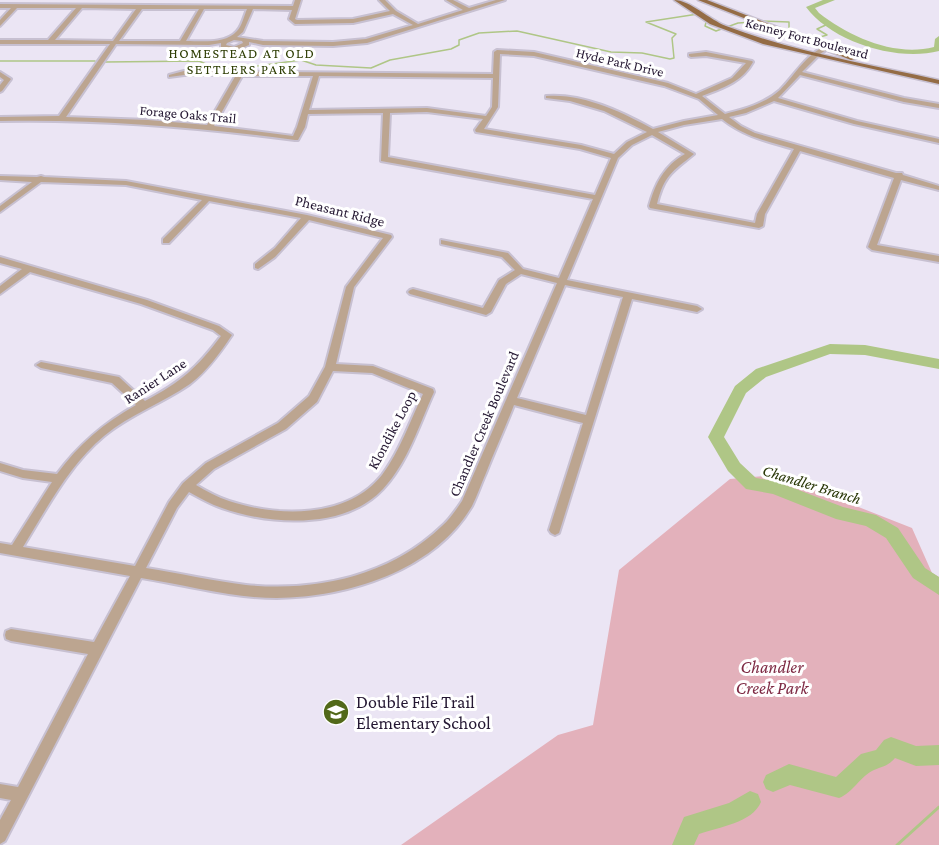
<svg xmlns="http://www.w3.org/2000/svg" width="939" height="845" font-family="'Crimson Pro',serif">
<rect width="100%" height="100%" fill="#ebe5f4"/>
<!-- green -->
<path fill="#e3b1bb" d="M777 475 912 528 932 573 939 577V845H401L558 735 593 725 619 570 730 479Z"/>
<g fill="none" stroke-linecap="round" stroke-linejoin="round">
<!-- stream-far1 -->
<g stroke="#afc686" stroke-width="1.5">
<path d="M707 19 705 26 716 31 738 23 754 22"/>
<path d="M760 21 789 22V32"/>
<path d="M810 40 827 35 817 29 828 24"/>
<path d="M0 61H95"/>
<path d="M105 62 199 61 215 68 251 67 301 60 316 65 371 68 390 60 451 49 459 45V40L479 33 517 31 611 52 642 53 670 59 674 58 672 38 676 34 646 22 698 14"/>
</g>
<!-- stream -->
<path stroke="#afc686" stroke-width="3" d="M897 845 939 807"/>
<!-- river -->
<g fill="#afc686" fill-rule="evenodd">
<path d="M823 0H835L815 8 819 13C850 37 894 57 934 47L935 39 939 36V51C897 62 832 42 806 7Z"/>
<path d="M830 344 865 345 939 359V369L865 355 830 354 766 377 746 393 724 437 740 463 756 478 775 481 843 507 876 515 898 528 925 568 939 577V595L913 578 886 538 866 526 836 519 773 494 746 489 728 471 708 437 735 386 756 369Z"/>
<path d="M891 737 916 746 939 745V765L916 766 895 758C887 767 883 766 874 770 860 776 853 793 839 798L790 785 773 792 766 789 763 782 766 775 789 764 836 777 861 754 876 750 884 740Z"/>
<path d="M750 791 758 794 761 802C752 823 719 827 699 834L694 845H672L684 817 729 803Z"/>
</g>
<!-- minor casing -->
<g stroke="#c7c0d1" stroke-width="4">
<g id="minor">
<path d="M295 0H301L295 19 297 20 353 19 390 11 379 0H385L396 11 418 24 463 10 446 0H453L469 8 496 0H505L367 43 333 46 263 45 249 42V45L235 51 221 47V43L209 45 116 44 66 117 148 120 207 125 236 75H184L169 77V75L184 71 493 74 494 52 497 50 534 52 668 83 696 94 732 78 746 63 706 56 691 57 689 56V54L706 52 752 61 753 62C742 82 723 88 702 96L725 114C745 109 764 104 780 90 795 75 806 54 827 45L830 47 829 48 820 54 802 72 904 98 939 104V108L904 102 800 75 778 98 857 121 939 139V143L854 124 774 101 746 113 729 117 741 126 755 133 896 173H902L903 175 939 186V190L901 180 877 245 939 256V262L872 250 868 247 894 178 800 151 765 214 763 226 759 228 650 208 649 206C655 184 664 166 685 154L652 135 632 145 618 158 567 280 697 306 702 309 697 312 632 299 559 533 555 535 551 533 549 530 583 423 514 405C505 428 495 450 486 473 481 484 477 496 472 506 434 571 348 597 277 598 232 598 186 585 141 578L5 841 0 844V820L11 800 0 798V784L18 787 88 654 11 641 6 639 5 635 6 631 11 629 94 642 130 576 0 553V543L12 545 52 482 23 478 0 471V463L23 470 57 474C79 444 104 423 136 405L112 383 41 368 36 365 41 362 119 377 145 401C181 382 197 368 221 336L213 330 141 304 30 272 0 294V286L22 269 0 263V257L147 300 219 326 232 335C220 353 207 371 190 384 163 403 130 414 104 436 69 465 47 508 23 547L135 566 169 502 183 483 206 463 278 423 309 396 325 367 346 287 383 238 309 220 275 257 258 269 255 268V264L275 248 301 218 209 201 169 243H163V239L202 200 126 185 41 182 0 212V206L32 182 0 180V176L37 177 41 176 44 177 126 181 307 215 391 235 392 237 354 287 336 364 373 366 433 389 434 392C419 425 408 462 383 489 345 530 270 525 222 508 210 504 200 498 189 492L177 508 146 568C179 573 213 581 246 585 316 592 390 576 442 526 450 519 456 510 462 501L557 283 521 274 506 284 491 312 486 315 410 294 408 292 410 290 413 289 483 308 499 280 515 270 502 257 441 244V240L508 253 523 269 559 278 593 199 381 161 383 113 308 114 305 127 298 140H295C197 127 99 119 0 121V117L59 116 110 44H0V40H48L76 8H17L0 26V20L11 8H0V4L293 6ZM82 8 136 9 113 41 55 40ZM142 9H199L180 41H119ZM204 9H247C244 16 242 26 237 31 226 44 202 41 186 41ZM253 9 292 10 289 19 295 24 353 23 393 14 413 25 366 39 333 42 263 41 237 37 243 32ZM234 40 242 41 243 43 234 47 226 45 227 43ZM500 54 534 56 664 86 699 99 718 115 684 121 653 129C622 112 583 93 546 96V98L570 101 604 111 647 132 627 142 614 154 581 145 484 129 498 107ZM242 76H313L297 127 293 136 214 126ZM319 76 493 78 492 107 486 116 427 108 309 110ZM427 112 483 119 475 130 476 132 580 149 611 158 595 195 388 157 390 113ZM722 119C745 137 766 141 794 149L757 214 755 223 657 204C664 175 672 172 694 154L658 132 684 125ZM565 285 623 297 586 415 517 398ZM333 371 372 373 423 394C410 421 400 451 382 475 347 519 278 517 229 501 217 497 206 491 196 485L214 469 286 429 317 402Z"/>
<path d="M0 72 11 79 2 91 0 92V85L4 80 0 77Z"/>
</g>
</g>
<!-- major casing -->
<g stroke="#c7c0d1" stroke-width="3">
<g id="major">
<path d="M674 0C690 0 710 20 726 26 795 52 868 64 939 80V84L763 44 710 24Z"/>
<path d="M698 0H707L858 58 851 60Z"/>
</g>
</g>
<!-- minor -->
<use href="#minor" fill="#bca590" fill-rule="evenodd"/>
<!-- major -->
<use href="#major" fill="#946c45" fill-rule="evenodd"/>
</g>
<!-- icons -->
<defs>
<g id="school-disc" transform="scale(1.35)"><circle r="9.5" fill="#526919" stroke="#fff"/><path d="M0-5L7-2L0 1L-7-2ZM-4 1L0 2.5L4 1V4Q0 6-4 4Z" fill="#fff"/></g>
</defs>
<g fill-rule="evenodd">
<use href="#school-disc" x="336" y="712"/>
</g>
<g text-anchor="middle" stroke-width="6" stroke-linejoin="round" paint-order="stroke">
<!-- far-street labels -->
<g font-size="14" fill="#241732" stroke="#fff">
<text transform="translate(807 38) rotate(15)" y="5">Kenney Fort Boulevard</text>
<text transform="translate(620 62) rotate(13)" y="5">Hyde Park Drive</text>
<text transform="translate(188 114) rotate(5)" y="5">Forage Oaks Trail</text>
</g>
<!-- far-neighbourhood labels -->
<g font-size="14" letter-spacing="1.5" fill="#2d3d03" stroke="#fff">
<text x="242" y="58">HOMESTEAD AT OLD<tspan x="242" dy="16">SETTLERS PARK</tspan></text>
</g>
<!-- street labels -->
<g font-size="15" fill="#241732" stroke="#fff">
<text transform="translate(340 211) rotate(14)" y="5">Pheasant Ridge</text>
<text transform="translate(155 381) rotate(-33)" y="5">Ranier Lane</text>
<text transform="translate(484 424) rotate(-67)" y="5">Chandler Creek Boulevard</text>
<text transform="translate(392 430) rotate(-62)" y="5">Klondike Loop</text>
</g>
<!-- water labels -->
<g font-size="16" font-style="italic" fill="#283606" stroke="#fff">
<text transform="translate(812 484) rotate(17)" y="6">Chandler Branch</text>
</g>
<!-- near-park labels -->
<g font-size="18" font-style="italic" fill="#7e2a44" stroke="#fff">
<text x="772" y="673">Chandler<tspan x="772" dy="21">Creek Park</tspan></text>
</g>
<!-- near-poi labels -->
<g font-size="18" fill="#241732" stroke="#fff" text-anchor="start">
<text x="356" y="708">Double File Trail<tspan x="356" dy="21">Elementary School</tspan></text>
</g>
</g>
</svg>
